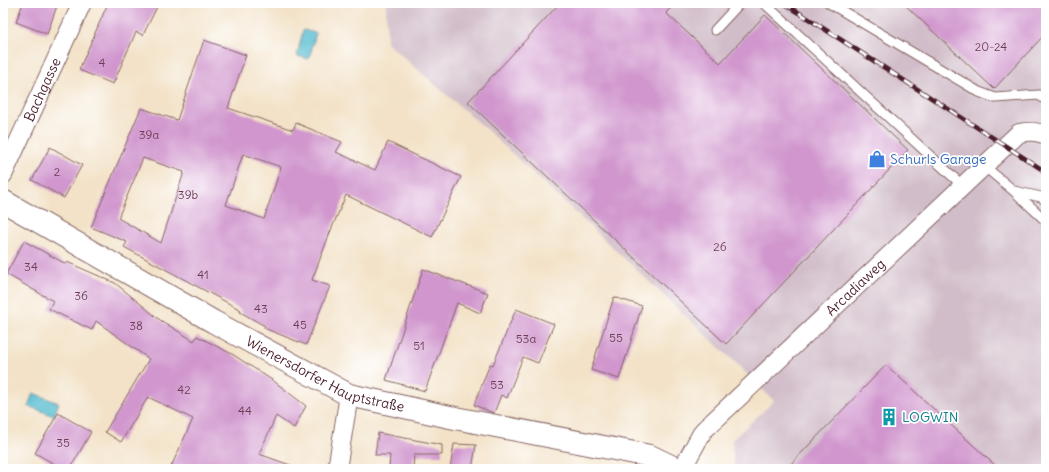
<svg xmlns="http://www.w3.org/2000/svg" width="1049" height="472" font-family="Delius,sans-serif">
<rect width="100%" height="100%" fill="#fff"/>
<filter id="ink" filterUnits="userSpaceOnUse"><feTurbulence type="fractalNoise" baseFrequency=".025" numOctaves="2"/><feDisplacementMap in="SourceGraphic" scale="8" xChannelSelector="R" yChannelSelector="G"/><feConvolveMatrix kernelMatrix="1 2 1 2 8 2 1 2 1" color-interpolation-filters="sRGB"/></filter>
<filter id="wash" filterUnits="userSpaceOnUse"><feTurbulence type="fractalNoise" baseFrequency=".012" numOctaves="4" result="noise"/><feDisplacementMap in="SourceGraphic" scale="16" xChannelSelector="R" yChannelSelector="G"/><feGaussianBlur stdDeviation="0.9" result="paint"/><feColorMatrix in="noise" values="0 0 0 0 0 0 0 0 0 0 0 0 0 0 0 0 0 1.4 0 .05"/><feComposite in="paint" operator="in"/></filter>
<g filter="url(#wash)">
<rect width="100%" height="100%" fill="#f3e2c7"/>
<!-- industrial -->
<path fill="#d1bdc9" d="M386 3H1046V469H734L732 440 774 401 737 364 485 128 387 43Z"/>
<!-- water -->
<g fill="#52bbcf" stroke="#4e6d7d">
<path d="M303 30 316 33 309 59 297 56Z"/>
<path d="M33 393 59 403 54 416 28 406Z"/>
</g>
<g id="blocks">
<!-- building -->
<g fill="#d096cd" fill-rule="evenodd">
<path d="M23 3H58L47 34 16 22Z"/>
<path d="M108 3H159L143 35 136 32 113 84 79 70Z"/>
<path d="M560 3H675L666 13 720 63 765 15 908 150 726 344 468 102Z"/>
<path d="M903 3H1046V33L994 89Z"/>
<path d="M204 40 246 55 228 108 293 130 296 123 342 142 336 152 375 170 388 142 461 177 432 237 346 195 331 230 312 280 330 286 306 345 264 328 265 326 240 312 241 310 124 247 127 242 91 227 141 108 177 120ZM243 154 281 167 264 219 226 205ZM143 158 184 172 161 243 118 218Z"/>
<path d="M50 147 82 165 64 198 32 180Z"/>
<path d="M24 241 66 264 67 262 115 283 160 320 194 341 197 336 232 354 275 382 306 406 294 428 276 416 259 454 293 466V469H170L193 419 148 397 121 442 105 432 149 359 96 321 92 330 49 309 53 301 6 274Z"/>
<path d="M423 269 488 293 480 313 457 303 425 391 386 380Z"/>
<path d="M614 297 642 306 619 379 591 370Z"/>
<path d="M516 309 554 324 538 363 523 357 507 398 501 395 494 413 491 412 474 405 490 364 493 365Z"/>
<path d="M886 365 999 469H786Z"/>
<path d="M58 413 91 432 70 469H63L35 453Z"/>
<path d="M378 433 442 445V455H414L413 469H389L390 455H375Z"/>
<path d="M454 444 476 445 472 469H450Z"/>
</g>
</g>
</g>
<g filter="url(#ink)">
<use href="#blocks" fill-opacity="0" stroke="#856362" stroke-width="1"/>
<g fill="none" stroke-linecap="round" stroke-linejoin="round">
<!-- service casing -->
<g stroke="#856362" stroke-width="11">
<g id="service">
<path d="M764 3 963 186"/>
<path d="M829 3 979 92 995 98 1039 95 1046 100"/>
<path d="M715 30 740 3"/>
<path d="M984 166 1014 191 1041 197 1046 201"/>
<path d="M1015 192 1046 221"/>
</g>
</g>
<!-- minor casing -->
<g stroke="#856362" stroke-width="20">
<g id="minor">
<path id="s1" d="M3 175 82 3"/>
<path d="M337 469 349 395"/>
<path id="s2" d="M682 469 703 431 1019 133C1029 131 1036 131 1046 135"/>
</g>
</g>
<!-- tertiary casing -->
<g stroke="#856362" stroke-width="24">
<g id="tertiary">
<path id="s3" d="M3 201 214 322 349 395 450 417 650 456 677 469"/>
</g>
</g>
<!-- service -->
<use href="#service" stroke="#fff" stroke-width="9"/>
<!-- minor -->
<use href="#minor" stroke="#fff" stroke-width="18"/>
<!-- tertiary -->
<use href="#tertiary" stroke="#fff" stroke-width="22"/>
<!-- rail casing -->
<g stroke="#4a1f2b" stroke-width="4.5">
<path id="rail" d="M784 3 1046 172"/>
</g>
<!-- rail -->
<use href="#rail" stroke="#fff" stroke-width="3" stroke-dasharray="9" stroke-linecap="butt"/>
</g>
</g>
<!-- icons -->
<defs>
<g id="shop-bare" transform="scale(1.38)"><path d="M-5-2.5h2.3a2.7 3.5 0 0 1 5.4 0H5L5.5 6h-11ZM-1.5-2.5h3a1.5 2.3 0 0 0-3 0Z" fill="#3f7fe0" stroke="#fff" stroke-width="2.5" paint-order="stroke"/></g>
<g id="building-bare" transform="scale(1.38)"><path d="M-4-6H4V6H1V3H-1V6H-4ZM-2.5-4.3h1.7v1.8h-1.7ZM.8-4.3h1.7v1.8H.8ZM-2.5-1h1.7V.8h-1.7ZM.8-1h1.7V.8H.8Z" fill="#0f9aa8" stroke="#fff" stroke-width="2.5" paint-order="stroke"/></g>
</defs>
<g fill-rule="evenodd">
<use href="#shop-bare" x="877" y="159"/>
<use href="#building-bare" x="889" y="417"/>
</g>
<g text-anchor="middle" stroke-width="3.5" stroke-linejoin="round" paint-order="stroke">
<!-- number labels -->
<g font-size="12" fill="#6c3d54">
<text x="991" y="51">20-24</text>
<text x="102" y="67">4</text>
<text x="149" y="139">39a</text>
<text x="57" y="176">2</text>
<text x="188" y="199">39b</text>
<text x="720" y="251">26</text>
<text x="31" y="271">34</text>
<text x="203" y="279">41</text>
<text x="81" y="300">36</text>
<text x="261" y="313">43</text>
<text x="300" y="329">45</text>
<text x="136" y="330">38</text>
<text x="616" y="342">55</text>
<text x="526" y="343">53a</text>
<text x="419" y="350">51</text>
<text x="497" y="389">53</text>
<text x="184" y="394">42</text>
<text x="245" y="415">44</text>
<text x="63" y="447">35</text>
</g>
<!-- street labels -->
<g font-size="14" fill="#4a1f2b" stroke="#fff">
<text dy="5" stroke="none"><textPath href="#s1" startOffset="94">Bachgasse</textPath></text>
<text dy="5" stroke="none"><textPath href="#s2" startOffset="253">Arcadiaweg</textPath></text>
<text dy="5" stroke="none"><textPath href="#s3" startOffset="367">Wienersdorfer Hauptstraße</textPath></text>
</g>
<!-- shop labels -->
<g font-size="14" fill="#366cbe" stroke="#fff" text-anchor="start">
<text x="890" y="164">Schurls Garage</text>
</g>
<!-- culture labels -->
<g font-size="14" fill="#0d838f" stroke="#fff" text-anchor="start">
<text x="902" y="422">LOGWIN</text>
</g>
</g>
<!-- margin -->
<rect width="1049" height="472" fill="none" stroke="#fff" stroke-width="16"/>
</svg>
